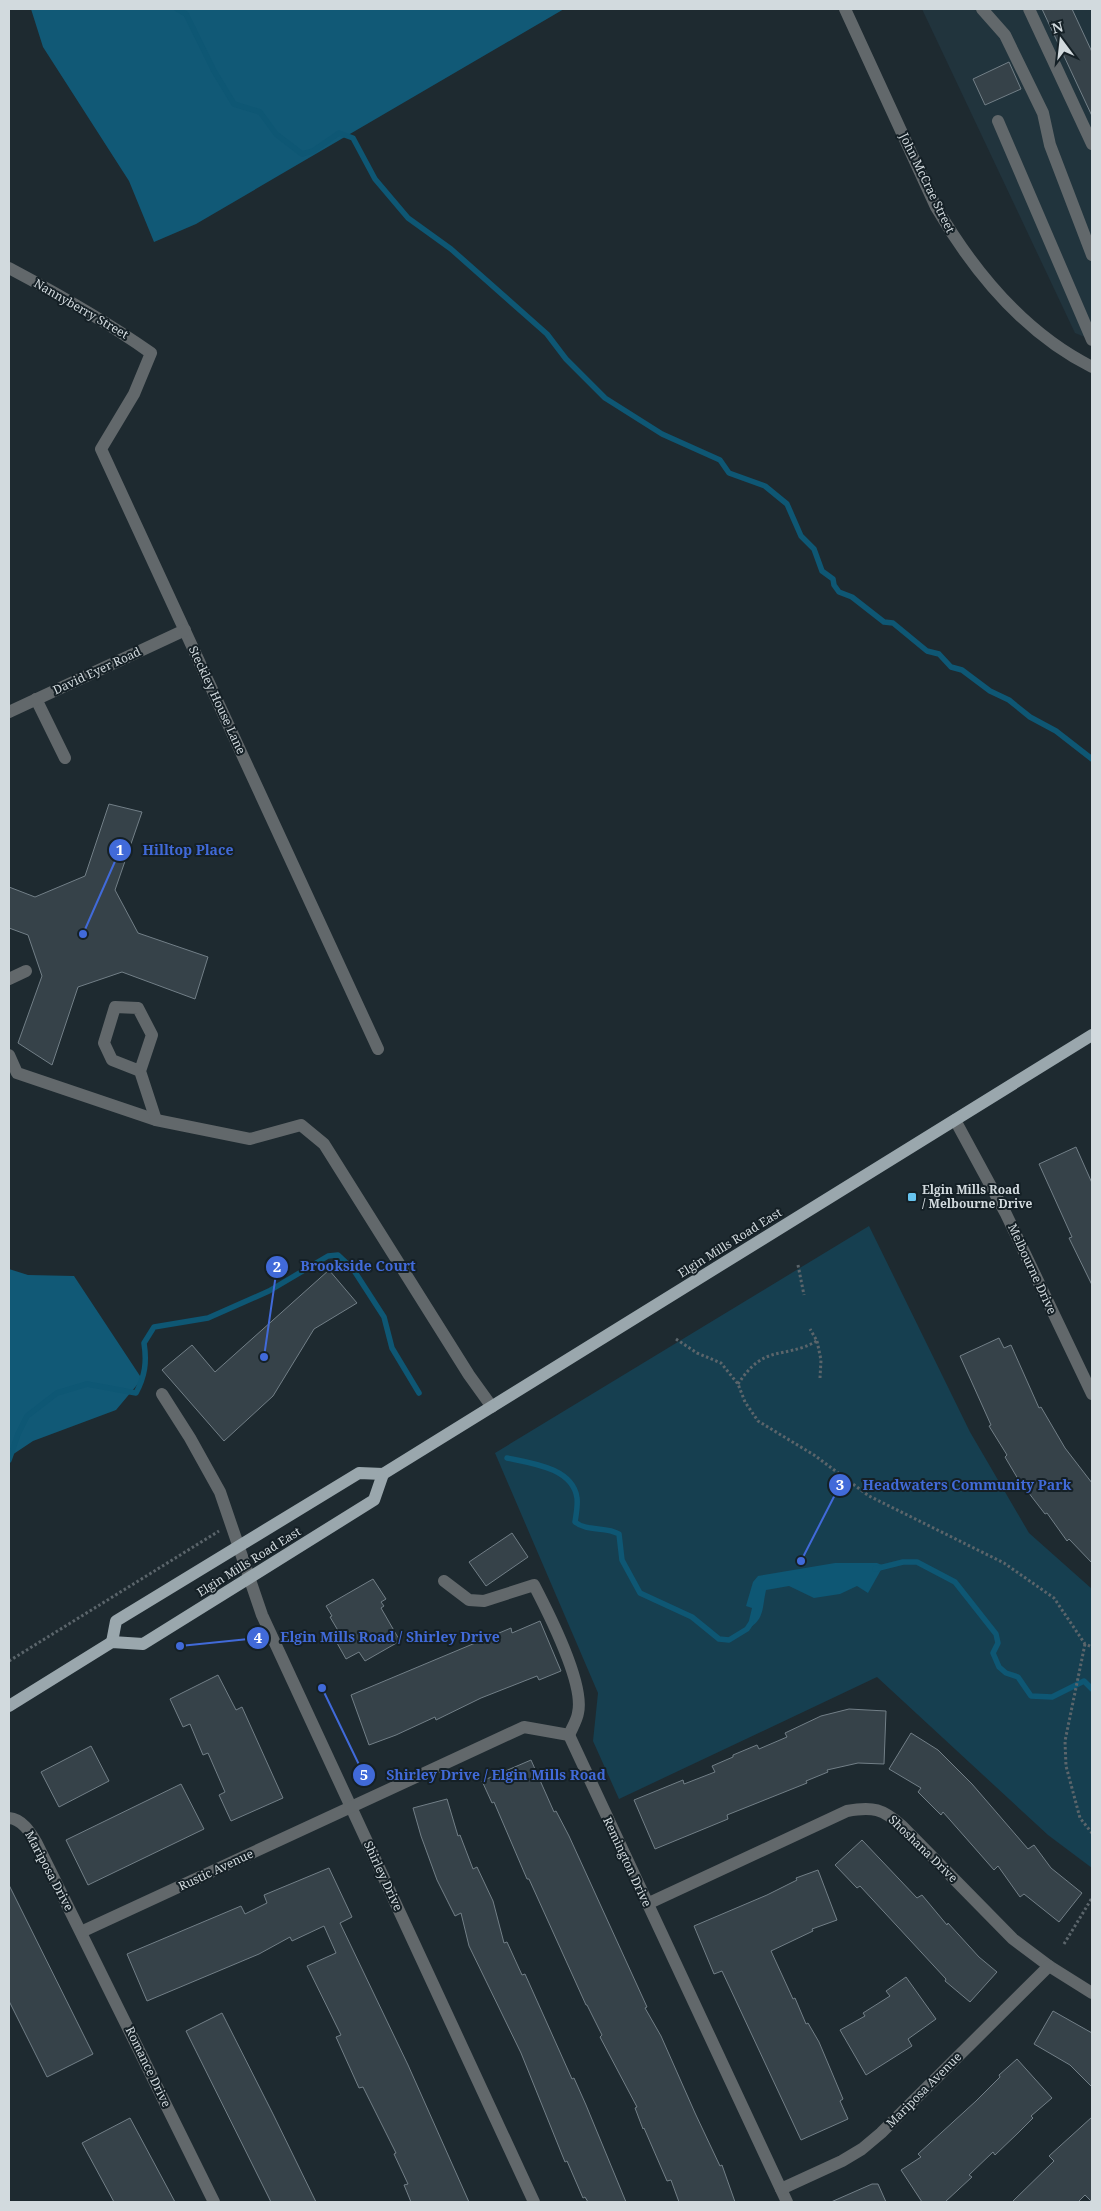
<svg xmlns="http://www.w3.org/2000/svg" width="1101" height="2211" font-family="'Noto Serif',serif">
<rect width="100%" height="100%" fill="#1e2a30"/>
<!-- built -->
<path fill="#21343d" d="M922 9H1092V340L1075 333Z"/>
<!-- green -->
<path fill="#163f50" d="M869 1226 970 1432 1029 1533 1092 1589V1868L1048 1835 877 1677 619 1799 593 1741 598 1693 495 1453Z"/>
<!-- forest -->
<g fill="#115976">
<path d="M31 9H564L196 224 154 242 129 181 43 47Z"/>
<path d="M9 1269 28 1275 74 1276 142 1379 116 1410 33 1441 9 1457Z"/>
</g>
<!-- water -->
<path fill="#0e5774" d="M835 1563H877L882 1565V1568L868 1593 857 1586 840 1594 814 1598 789 1586 766 1590C762 1607 765 1620 747 1629L752 1608 746 1606 753 1582 758 1576Z"/>
<g fill="none" stroke-linecap="round" stroke-linejoin="round">
<!-- stream -->
<g stroke="#0e5774" stroke-width="5.5">
<path d="M177 9 186 14 214 71 234 104 260 112 276 134 302 154 313 151 339 133 353 138 375 179 408 218 451 249 547 334 566 359 605 398 662 434 720 460 729 473 765 486 787 504 801 536 814 549 822 571 833 579 834 585 839 592 852 597 884 622 893 623 927 651 939 654 951 667 962 670 990 691 1009 700 1030 717 1056 731 1092 759"/>
<path d="M507 1458C531 1463 573 1468 577 1498 578 1506 576 1515 575 1522 587 1532 606 1526 619 1534L622 1560 640 1593 692 1617 719 1639 729 1640 747 1629 751 1623"/>
<path d="M9 1460 18 1434 27 1416 57 1393 87 1384 136 1393C145 1376 147 1362 144 1343L154 1327 208 1318 269 1291 328 1256 338 1255 353 1269 384 1317 392 1348 419 1393"/>
<path d="M875 1569 903 1562H917L955 1582 996 1634 998 1643 993 1653 999 1667 1006 1673 1018 1677 1031 1696 1052 1697 1084 1681 1092 1689"/>
</g>
</g>
<!-- building -->
<g fill="#364249" stroke="#727f87">
<path d="M1042 9H1072L1092 52V116Z"/>
<path d="M1009 62 1021 89 985 105 973 79Z"/>
<path d="M109 804 142 812 115 890 138 933 208 957 195 999 122 972 78 987 52 1065 18 1043 42 976 28 935 9 928V887L35 897 85 876Z"/>
<path d="M1076 1147 1092 1183V1285L1069 1238 1072 1237 1039 1164Z"/>
<path d="M329 1270 357 1303 314 1329 273 1396 224 1441 162 1370 192 1345 215 1372Z"/>
<path d="M999 1338 1004 1348 1011 1345 1039 1408 1041 1407 1065 1448 1092 1483V1563L1069 1539 1067 1541 1047 1513 1045 1514 1018 1479 1005 1457 1007 1455 989 1426 991 1425 960 1356Z"/>
<path d="M512 1533 528 1557 486 1586 469 1562Z"/>
<path d="M373 1579 386 1599 381 1602 384 1606 381 1608 400 1641 365 1661 359 1652 346 1659 337 1643 343 1639 330 1617 332 1616 326 1606Z"/>
<path d="M540 1621 561 1671 539 1680 537 1676 481 1698 436 1720 435 1717 396 1735 369 1745 351 1695 511 1628 512 1633Z"/>
<path d="M218 1675 236 1710 242 1707 283 1798 231 1821 219 1795 225 1792 208 1753 203 1755 190 1724 183 1727 170 1699Z"/>
<path d="M849 1709 886 1711 884 1764 858 1763 827 1770 828 1772 806 1781 807 1783 727 1815 728 1819 655 1849 634 1800 683 1780 684 1784 715 1772 712 1766 733 1757V1755L757 1745 759 1749 787 1737 785 1733 821 1716Z"/>
<path d="M911 1733 938 1750 972 1784 1028 1849 1034 1845 1051 1868 1082 1893 1059 1922 1024 1894 1020 1897 998 1866 994 1870 943 1812 941 1815 918 1792 921 1788 889 1769Z"/>
<path d="M91 1746 109 1781 59 1807 41 1772Z"/>
<path d="M531 1760 554 1812 556 1811 569 1836 647 2007 645 2008 661 2036 695 2113 720 2166 722 2165 735 2202H679L671 2180 667 2181 644 2128 643 2129 635 2108 637 2107 600 2037 602 2035 587 2005H586L529 1879H527L494 1802 492 1803 482 1781Z"/>
<path d="M181 1784 204 1829 88 1885 66 1840Z"/>
<path d="M447 1799 458 1836 460 1835 473 1869 477 1867 493 1901 504 1943 507 1942 522 1975 525 1974 572 2079 574 2078 586 2105 626 2202H588L585 2197 583 2198 567 2161 565 2162 521 2053 469 1946 461 1913 455 1916 437 1880 421 1836 413 1808Z"/>
<path d="M862 1840 917 1898 922 1895 947 1925 948 1923 979 1957 997 1972 970 2002 945 1981 946 1979 860 1886 857 1888 835 1865Z"/>
<path d="M329 1868 352 1917 340 1923 408 2065 469 2202H411L404 2185 408 2184 394 2154 396 2153 363 2087 359 2088 336 2037 341 2035 307 1966 336 1953 324 1926 292 1941 290 1937 259 1954 147 2001 127 1954 241 1906 245 1914 267 1903 264 1895Z"/>
<path d="M818 1870 837 1920 812 1929 813 1931 771 1951 793 1999 795 1998 806 2024 808 2023 819 2042 843 2099 840 2101 848 2119 801 2140 722 1971 714 1974 694 1926 767 1895 797 1880 796 1878Z"/>
<path d="M9 1885 93 2054 47 2077 9 2001Z"/>
<path d="M906 1977 936 2019 908 2039 912 2046 866 2075 840 2030 865 2016 863 2013 890 1996 886 1991Z"/>
<path d="M1053 2011 1092 2033V2087L1070 2065 1034 2044Z"/>
<path d="M222 2013 273 2114 316 2202H271L186 2031Z"/>
<path d="M1017 2059 1052 2098 1031 2116 1033 2118 1018 2133 995 2155 993 2152 969 2175 972 2177 945 2202H922L901 2170 921 2157 918 2154 976 2101 1000 2077 999 2075Z"/>
<path d="M1092 2117V2202L1085 2195 1078 2202H1012L1054 2161 1049 2156Z"/>
<path d="M130 2118 175 2202H114L82 2143Z"/>
<path d="M872 2184H878L886 2202H831Z"/>
</g>
<g fill="none" stroke-linecap="round" stroke-linejoin="round">
<!-- path -->
<g stroke="#5b656b" stroke-width="3" stroke-dasharray="2.5 2.5" stroke-linecap="butt">
<path d="M798 1265 804 1295"/>
<path d="M676 1339 697 1353 721 1363 738 1384 745 1402 758 1421 814 1455 869 1496 1004 1563 1054 1598 1085 1644 1092 1647"/>
<path d="M817 1341 821 1360 820 1378"/>
<path d="M738 1384C765 1343 782 1360 817 1341L810 1329"/>
<path d="M1085 1644 1065 1741 1066 1766 1080 1818 1092 1833"/>
<path d="M9 1661 219 1531"/>
<path d="M1064 1944 1092 1898"/>
</g>
<!-- minor -->
<g stroke="#62686b" stroke-width="12">
<path d="M845 9 936 207C974 272 1024 333 1092 367"/>
<path d="M982 9 1005 35 1043 113 1050 145 1092 255"/>
<path d="M1029 9 1092 144"/>
<path d="M998 121 1092 340"/>
<path d="M9 268C58 294 106 321 151 353L134 394 101 449 378 1049"/>
<path d="M36 699 65 758"/>
<path d="M9 712 185 630"/>
<path d="M9 979 26 971"/>
<path d="M9 1055 17 1073 156 1120 250 1139 301 1125 324 1144 469 1375 492 1407"/>
<path d="M140 1071 112 1060 104 1043 115 1007 138 1008 152 1035 140 1071 156 1120"/>
<path d="M955 1120 1006 1214 1092 1394"/>
<path d="M162 1394 190 1438 220 1492 262 1615 534 2202"/>
<path d="M444 1581 469 1600 484 1601 534 1585C548 1612 585 1684 578 1713 577 1720 572 1728 569 1735"/>
<path d="M9 1818C22 1819 30 1832 36 1842L214 2202"/>
<path d="M647 1904 847 1811C873 1806 883 1809 902 1826L1013 1939 1049 1966 1092 1993"/>
<path d="M81 1932 524 1727 569 1735 787 2202"/>
<path d="M781 2189 842 2161 862 2149 881 2133 1049 1966"/>
</g>
<!-- major -->
<g stroke="#9aa7ad" stroke-width="12">
<path d="M112 1642 116 1621 359 1473 383 1474 1092 1035"/>
<path d="M9 1706 112 1642 143 1644 374 1500 383 1474"/>
</g>
</g>
<!-- markers -->
<rect fill="#67c4ef" stroke="#152026" stroke-width="2" x="907" y="1192" width="10" height="10" rx="2.5"/>
<g text-anchor="middle" stroke-width="4" stroke-linejoin="round" paint-order="stroke">
<!-- street labels -->
<g font-size="12" fill="#d2dade" stroke="#152026">
<text transform="translate(927 183) rotate(64)" y="4">John McCrae Street</text>
<text transform="translate(81 309) rotate(30)" y="4">Nannyberry Street</text>
<text transform="translate(97 671) rotate(-25)" y="4">David Eyer Road</text>
<text transform="translate(217 700) rotate(65)" y="4">Steckley House Lane</text>
<text transform="translate(730 1243) rotate(-32)" y="4">Elgin Mills Road East</text>
<text transform="translate(1032 1269) rotate(65)" y="4">Melbourne Drive</text>
<text transform="translate(249 1562) rotate(-32)" y="4">Elgin Mills Road East</text>
<text transform="translate(923 1849) rotate(44)" y="4">Shoshana Drive</text>
<text transform="translate(627 1862) rotate(65)" y="4">Remington Drive</text>
<text transform="translate(216 1870) rotate(-25)" y="4">Rustic Avenue</text>
<text transform="translate(49 1871) rotate(62)" y="4">Mariposa Drive</text>
<text transform="translate(383 1876) rotate(65)" y="4">Shirley Drive</text>
<text transform="translate(148 2067) rotate(64)" y="4">Romance Drive</text>
<text transform="translate(924 2090) rotate(-45)" y="4">Mariposa Avenue</text>
</g>
<!-- poi labels -->
<g font-size="12" font-weight="bold" fill="#d2dade" stroke="#152026" text-anchor="start">
<text x="922" y="1194">Elgin Mills Road<tspan x="922" dy="14">/ Melbourne Drive</tspan></text>
</g>
</g>
<!-- callouts -->
<path fill="none" stroke="#416ad9" stroke-width="2" d="M83 934L120 850M264 1357L277 1267M801 1561L840 1485M180 1646L258 1638M322 1688L364 1775"/>
<g fill="#416ad9" stroke="#152026" stroke-width="2">
<circle cx="83" cy="934" r="5"/>
<circle cx="264" cy="1357" r="5"/>
<circle cx="801" cy="1561" r="5"/>
<circle cx="180" cy="1646" r="5"/>
<circle cx="322" cy="1688" r="5"/>
<circle cx="120" cy="850" r="12"/>
<circle cx="277" cy="1267" r="12"/>
<circle cx="840" cy="1485" r="12"/>
<circle cx="258" cy="1638" r="12"/>
<circle cx="364" cy="1775" r="12"/>
</g>
<g font-size="15" text-anchor="middle" font-weight="bold" fill="#fff">
<text x="120" y="855">1</text>
<text x="277" y="1272">2</text>
<text x="840" y="1490">3</text>
<text x="258" y="1643">4</text>
<text x="364" y="1780">5</text>
</g>
<g font-size="14" text-anchor="middle" font-weight="bold" fill="#416ad9" stroke="#152026" stroke-width="4" stroke-linejoin="round" paint-order="stroke">
<text x="188" y="855">Hilltop Place</text>
<text x="358" y="1271">Brookside Court</text>
<text x="967" y="1490">Headwaters Community Park</text>
<text x="390" y="1642">Elgin Mills Road / Shirley Drive</text>
<text x="496" y="1780">Shirley Drive / Elgin Mills Road</text>
</g>
<!-- border -->
<rect width="1101" height="2211" fill="none" stroke="#d2dade" stroke-width="20"/>
<!-- north arrow -->
<g transform="translate(1061 40) rotate(345)" stroke="#152026" stroke-width="4" paint-order="stroke">
<path d="M0-4L9 19L0 12L-9 19Z" fill="#d2dade"/>
<text y="-8" font-size="14" font-weight="bold" text-anchor="middle" fill="#d2dade">N</text>
</g>
</svg>
